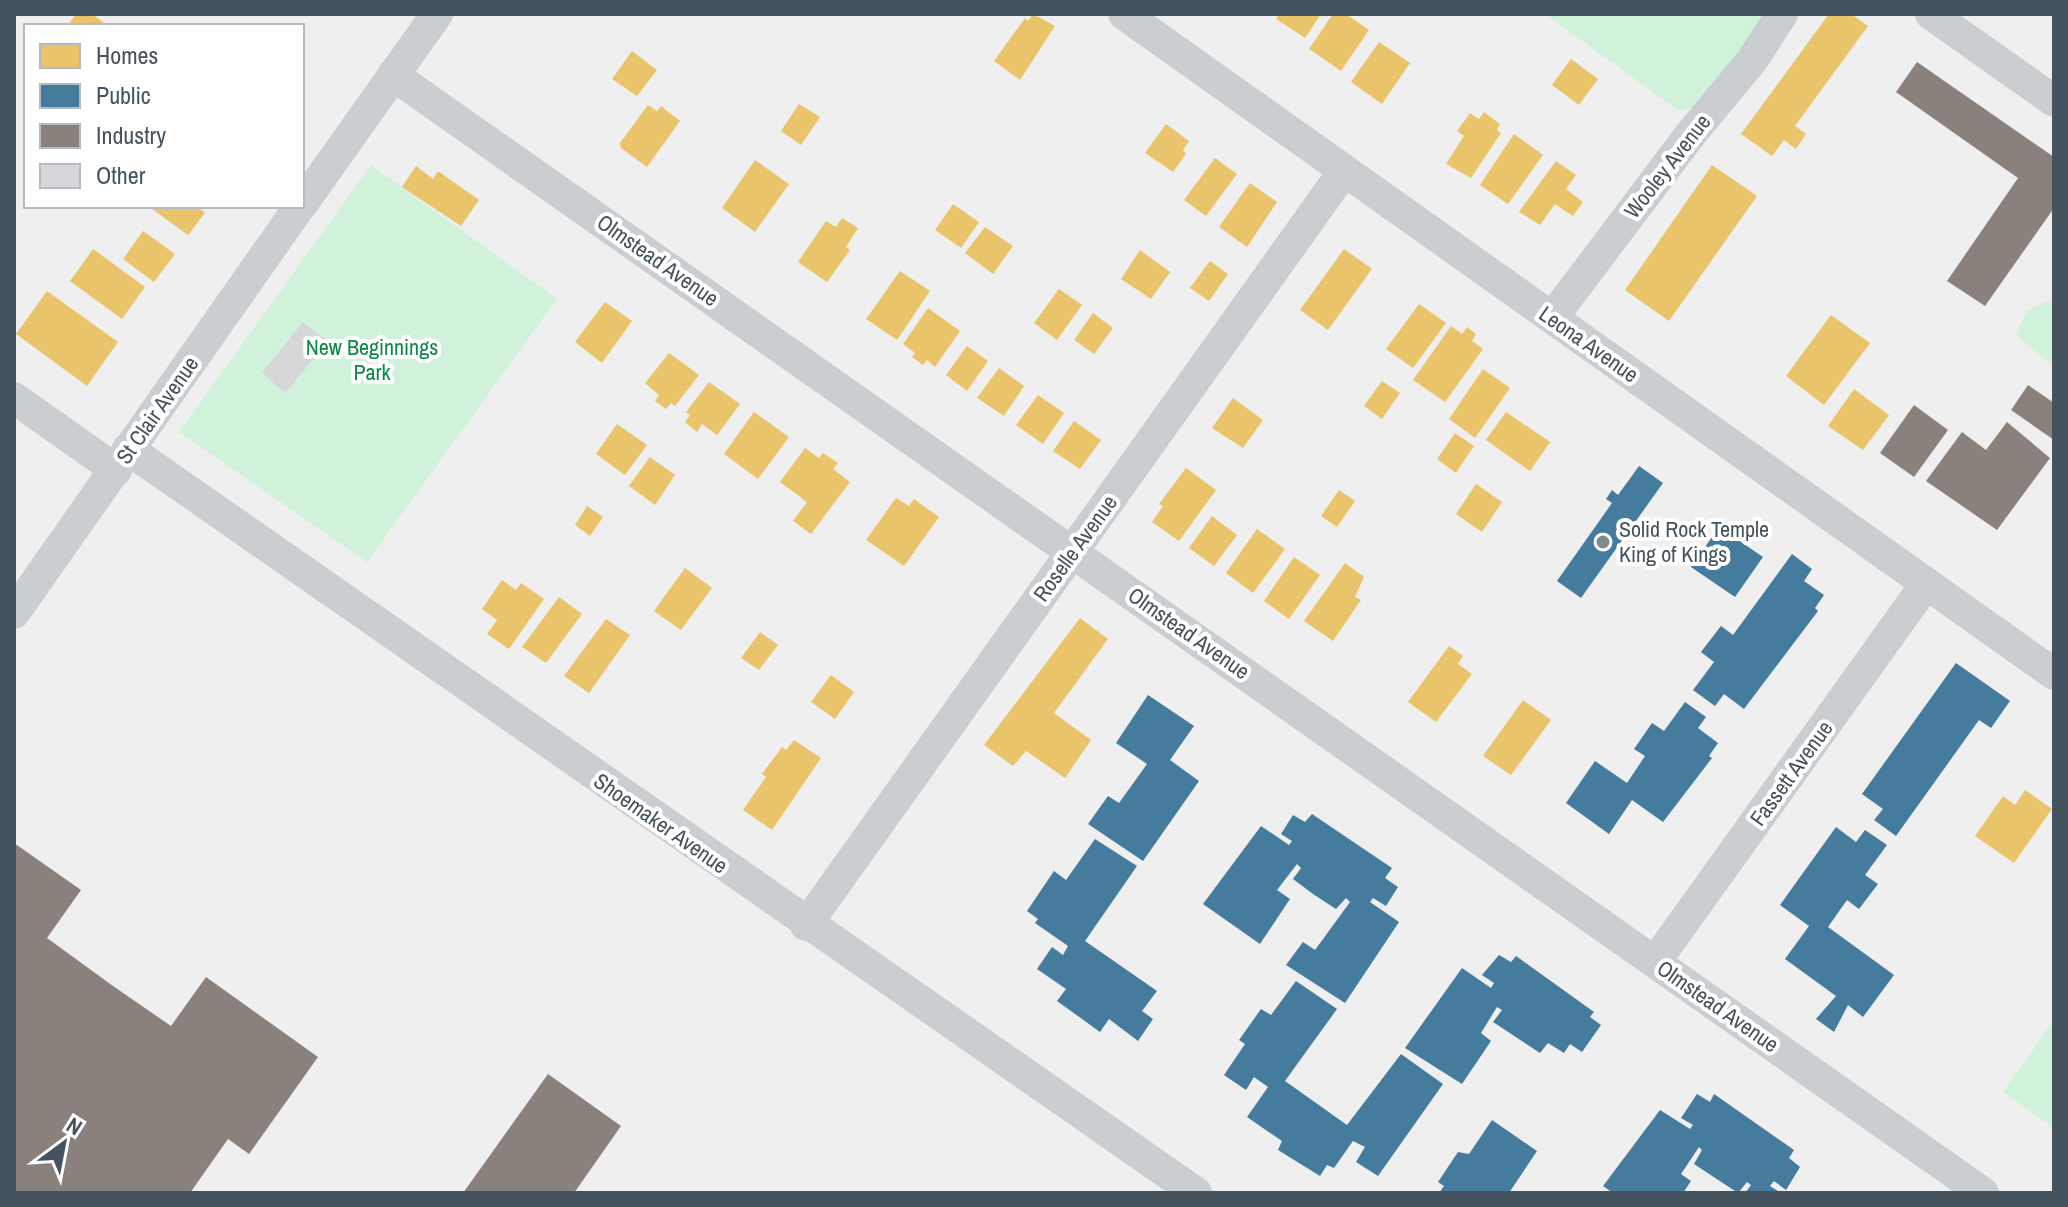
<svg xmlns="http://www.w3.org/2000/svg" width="2068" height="1207" font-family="'Archivo Narrow',sans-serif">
<rect width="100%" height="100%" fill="#f0efef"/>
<!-- green -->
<g fill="#d0f2db">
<path d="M1545 14H1765L1700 105 1679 111Z"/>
<path d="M371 165 557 299 367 562 179 432Z"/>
<path d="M2054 298V367L2016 335 2027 311Z"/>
<path d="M2054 1020V1128L2003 1092Z"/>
</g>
<!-- homes -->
<g fill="#e9c46a">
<path d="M76 14H92L108 26H67Z"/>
<path d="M1033 14 1055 26 1020 80 994 61 1025 18 1028 21Z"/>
<path d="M1279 14H1321L1305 38 1276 19Z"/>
<path d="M1333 14H1346L1369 30 1341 71 1309 49Z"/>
<path d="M1829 14H1851L1868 26 1795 126 1806 134 1796 149 1784 140 1772 156 1741 134Z"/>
<path d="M1379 42 1410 63 1382 104 1351 82Z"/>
<path d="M632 51 657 70 637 96 612 79Z"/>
<path d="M1571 59 1598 79 1579 105 1552 85Z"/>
<path d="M799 104 820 117 801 145 781 131Z"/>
<path d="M648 105 657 111 661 106 680 121 647 167 621 148 620 143Z"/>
<path d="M1484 112 1500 124 1497 130 1501 133 1471 178 1446 164 1464 136 1457 131 1470 113 1479 119Z"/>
<path d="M1166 124 1189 141 1183 150 1186 154 1173 172 1145 153Z"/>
<path d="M1514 134 1543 155 1508 204 1480 185Z"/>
<path d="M1215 158 1237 174 1206 216 1184 200Z"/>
<path d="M755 160 789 184 755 232 722 208Z"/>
<path d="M1556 161 1576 175 1566 189 1583 202 1573 216 1555 204 1540 225 1519 212Z"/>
<path d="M1712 165 1757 196 1669 321 1625 290Z"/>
<path d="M416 166 433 179 438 171 479 200 461 226 402 187Z"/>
<path d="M1250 183 1277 202 1247 247 1219 227Z"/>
<path d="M953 204 979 222 961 248 935 230Z"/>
<path d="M148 206H196L205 213 188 235Z"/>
<path d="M842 218 858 228 846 247 850 250 827 282 798 262 826 221 836 227Z"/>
<path d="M985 227 1013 246 993 274 965 253Z"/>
<path d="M143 231 175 254 154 282 123 259Z"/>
<path d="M93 249 145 287 122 319 70 281Z"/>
<path d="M1344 249 1372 269 1328 330 1300 310Z"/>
<path d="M1140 250 1170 272 1151 299 1121 279Z"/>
<path d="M1210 261 1228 274 1209 301 1190 288Z"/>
<path d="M900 271 930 291 897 340 866 319Z"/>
<path d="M1059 289 1082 305 1057 340 1034 323Z"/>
<path d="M47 291 118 342 87 386 16 334Z"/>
<path d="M605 302 632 321 602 363 575 342Z"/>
<path d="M1419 304 1446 323 1413 368 1386 349Z"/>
<path d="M928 308 960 331 935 367 927 360 923 365 912 357 915 353 903 344Z"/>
<path d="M1093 313 1113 328 1094 354 1074 340Z"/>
<path d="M1831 315 1870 343 1824 405 1786 376Z"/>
<path d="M1451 326 1462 334 1467 327 1476 334 1472 341 1483 349 1445 402 1413 380Z"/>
<path d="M967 346 988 361 967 391 946 375Z"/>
<path d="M669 353 699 375 675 406 671 403 666 409 655 401 659 395 645 383Z"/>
<path d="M999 368 1024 386 1004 416 977 398Z"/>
<path d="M1483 369 1510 388 1475 438 1449 419Z"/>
<path d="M1382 381 1400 393 1382 419 1364 406Z"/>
<path d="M709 382 740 404 717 435 702 424 697 432 685 422 690 415 686 412Z"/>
<path d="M1854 389 1889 415 1863 450 1828 426Z"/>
<path d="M1038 395 1064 413 1043 444 1016 425Z"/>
<path d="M1233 398 1263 420 1243 448 1212 428Z"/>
<path d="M754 412 789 437 758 479 724 454Z"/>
<path d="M1506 412 1550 442 1530 471 1486 440Z"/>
<path d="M1074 421 1101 440 1080 469 1053 451Z"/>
<path d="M617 424 647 445 625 475 596 454Z"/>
<path d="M1455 433 1474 446 1456 473 1437 459Z"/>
<path d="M805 448 819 458 823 453 838 463 833 469 850 482 811 534 793 521 807 502 780 482Z"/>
<path d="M650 457 675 475 655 505 629 486Z"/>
<path d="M1186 468 1216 490 1179 541 1152 522 1163 506 1159 504Z"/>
<path d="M1476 484 1502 502 1482 532 1456 514Z"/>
<path d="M1339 490 1355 501 1337 527 1321 516Z"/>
<path d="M896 498 909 506 914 499 939 517 904 566 866 540Z"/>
<path d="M587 506 603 517 590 536 575 525Z"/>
<path d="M1212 516 1237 535 1214 566 1189 548Z"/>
<path d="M1257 529 1285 549 1253 593 1226 573Z"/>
<path d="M1294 557 1320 575 1289 619 1264 601Z"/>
<path d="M1345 563 1364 577 1355 597 1361 600 1333 641 1304 621Z"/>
<path d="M685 568 712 588 681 630 654 611Z"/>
<path d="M502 580 516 590 521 583 544 599 509 649 487 634 497 620 482 609Z"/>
<path d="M559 597 582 614 546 663 522 647Z"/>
<path d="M1080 618 1108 639 1054 713 1091 740 1065 778 1026 751 1013 766 984 745Z"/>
<path d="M606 619 630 635 589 693 564 676Z"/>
<path d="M760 632 778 645 759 670 741 658Z"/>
<path d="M1449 646 1463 656 1458 664 1472 674 1436 722 1408 702Z"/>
<path d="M831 675 854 692 835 719 811 702Z"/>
<path d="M1523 700 1551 720 1511 775 1483 756Z"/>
<path d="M794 740 821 758 772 830 743 810 766 777 762 774 782 747 786 750Z"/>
<path d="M2025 790 2052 809 2014 863 1975 836 2003 796 2015 805Z"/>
</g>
<!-- public -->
<g fill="#457b9d">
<path d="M1639 466 1663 483 1581 598 1557 581 1612 503 1606 499 1612 490 1618 495Z"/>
<path d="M1719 527 1763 557 1735 597 1691 567Z"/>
<path d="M1792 554 1812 569 1804 581 1824 595 1815 608 1818 611 1744 709 1724 694 1715 706 1693 690 1714 662 1701 652 1721 626 1733 635Z"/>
<path d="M1956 663 2010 701 1991 728 1979 720 1896 836 1874 820 1883 809 1862 794Z"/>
<path d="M1148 695 1194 726 1170 760 1199 781 1143 861 1088 824 1108 796 1119 803 1147 764 1116 743Z"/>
<path d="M1685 702 1706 717 1698 728 1718 743 1709 756 1712 758 1663 822 1632 800 1609 834 1566 803 1595 761 1627 783 1645 756 1634 749 1652 723 1664 731Z"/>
<path d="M1312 814 1392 868 1385 878 1398 887 1386 906 1373 898 1370 902 1399 922 1345 1003 1286 965 1303 942 1315 950 1350 902 1346 898 1336 909 1313 894 1293 879 1301 868 1297 864 1277 890 1290 899 1260 944 1203 904 1261 826 1289 845 1292 841 1281 834 1293 815 1305 822Z"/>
<path d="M1836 827 1856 842 1865 830 1887 845 1865 875 1878 884 1859 909 1847 900 1828 927 1894 975 1863 1017 1848 1005 1834 1032 1816 1019 1836 996 1785 959 1809 926 1780 905Z"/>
<path d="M1095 839 1137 866 1085 941 1157 991 1142 1011 1153 1019 1138 1041 1109 1019 1100 1032 1057 1001 1066 989 1037 969 1052 947 1063 955 1068 946 1035 923 1038 919 1027 911 1054 871 1066 880Z"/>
<path d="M1499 955 1511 962 1516 956 1594 1012 1590 1017 1601 1025 1582 1052 1570 1044 1564 1053 1548 1043 1540 1053 1493 1022 1502 1010 1497 1007 1481 1033 1491 1041 1462 1084 1405 1048 1462 968 1491 988 1494 983 1482 975Z"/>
<path d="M1296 981 1337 1009 1285 1081 1347 1125 1401 1054 1443 1084 1378 1176 1356 1162 1365 1147 1353 1141 1334 1168 1327 1165 1320 1176 1278 1150 1282 1141 1247 1117 1268 1087 1254 1077 1246 1090 1224 1075 1245 1044 1239 1040 1261 1009 1271 1015Z"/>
<path d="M1697 1094 1710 1102 1714 1094 1794 1150 1789 1158 1800 1167 1786 1190 1774 1181 1770 1186 1781 1193H1745L1751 1185 1747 1182 1738 1193 1694 1164 1702 1150 1699 1147 1681 1174 1691 1181 1683 1193H1613L1603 1186 1660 1110 1690 1129 1693 1125 1681 1118Z"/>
<path d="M1492 1120 1537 1151 1509 1193H1439L1444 1186 1438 1182 1458 1152 1469 1154Z"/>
</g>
<!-- industry -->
<g fill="#8a817c">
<path d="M1917 62 2054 157V208L1985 306 1947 281 2018 178 1896 92Z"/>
<path d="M2028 385 2054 403V440L2011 410Z"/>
<path d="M1914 405 1948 430 1914 477 1880 453Z"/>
<path d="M2007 422 2050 458 1997 530 1926 481 1962 432 1986 450Z"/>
<path d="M14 843 81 890 47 938 113 986 171 1026 206 977 318 1057 249 1154 228 1139 190 1193H14Z"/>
<path d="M548 1074 621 1126 574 1193H463Z"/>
</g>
<!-- building -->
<path fill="#d7d7d9" d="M303 322 328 342 285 393 262 373Z"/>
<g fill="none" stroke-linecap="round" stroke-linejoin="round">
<!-- minor -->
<g stroke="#caced0" stroke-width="32">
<path d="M1124 14 2054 674"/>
<path d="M1931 14 2054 101"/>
<path d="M393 75 1983 1193"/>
<path d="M302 204 437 14"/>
<path d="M1552 318 1690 135 1753 59 1782 14"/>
<path d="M14 398 116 470"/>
<path d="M128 449 1196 1193"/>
<path d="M14 613 300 206"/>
<path d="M806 925 1344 171"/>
<path d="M1655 962 1926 584"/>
</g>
</g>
<!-- markers -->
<circle fill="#808a91" stroke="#fff" stroke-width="3" cx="1603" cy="542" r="8"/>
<g text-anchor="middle" stroke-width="8" stroke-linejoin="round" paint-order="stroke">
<!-- street labels -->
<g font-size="22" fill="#44535e" stroke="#fff">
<text transform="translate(1667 166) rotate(-52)" y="8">Wooley Avenue</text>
<text transform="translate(658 260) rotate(35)" y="8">Olmstead Avenue</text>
<text transform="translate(1589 344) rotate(35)" y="8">Leona Avenue</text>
<text transform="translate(157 410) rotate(-55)" y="8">St Clair Avenue</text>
<text transform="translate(1075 548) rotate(-54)" y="8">Roselle Avenue</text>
<text transform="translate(1189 633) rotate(35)" y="8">Olmstead Avenue</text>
<text transform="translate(1791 773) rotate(-54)" y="8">Fassett Avenue</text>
<text transform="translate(661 823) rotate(35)" y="8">Shoemaker Avenue</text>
<text transform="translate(1718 1006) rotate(35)" y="8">Olmstead Avenue</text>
</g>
<!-- park labels -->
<g font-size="22" fill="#0c8843" stroke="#fff">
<text x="372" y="355">New Beginnings<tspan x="372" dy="25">Park</tspan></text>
</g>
<!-- poi labels -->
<g font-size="22" fill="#44535e" stroke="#fff" text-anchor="start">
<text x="1619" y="537">Solid Rock Temple<tspan x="1619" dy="25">King of Kings</tspan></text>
</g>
</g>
<!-- border -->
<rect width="2068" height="1207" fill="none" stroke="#44535e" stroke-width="32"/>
<!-- legend -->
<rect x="24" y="24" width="280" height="184" fill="#ffffff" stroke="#b4babf" stroke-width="2"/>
<rect x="40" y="44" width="40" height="24" fill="#e9c46a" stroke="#b4babf" stroke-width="2"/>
<text x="96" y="64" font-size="24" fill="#44535e">Homes</text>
<rect x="40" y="84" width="40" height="24" fill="#457b9d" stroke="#b4babf" stroke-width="2"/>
<text x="96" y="104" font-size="24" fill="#44535e">Public</text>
<rect x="40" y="124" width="40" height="24" fill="#8a817c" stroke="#b4babf" stroke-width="2"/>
<text x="96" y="144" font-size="24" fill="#44535e">Industry</text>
<rect x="40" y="164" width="40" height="24" fill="#d7d7d9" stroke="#b4babf" stroke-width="2"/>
<text x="96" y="184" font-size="24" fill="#44535e">Other</text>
<!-- north arrow -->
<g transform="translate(64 1143) rotate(32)" stroke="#ffffff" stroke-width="6" paint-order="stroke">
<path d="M0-6L14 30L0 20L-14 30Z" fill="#44535e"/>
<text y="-12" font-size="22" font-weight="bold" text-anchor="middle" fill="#44535e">N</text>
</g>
</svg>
